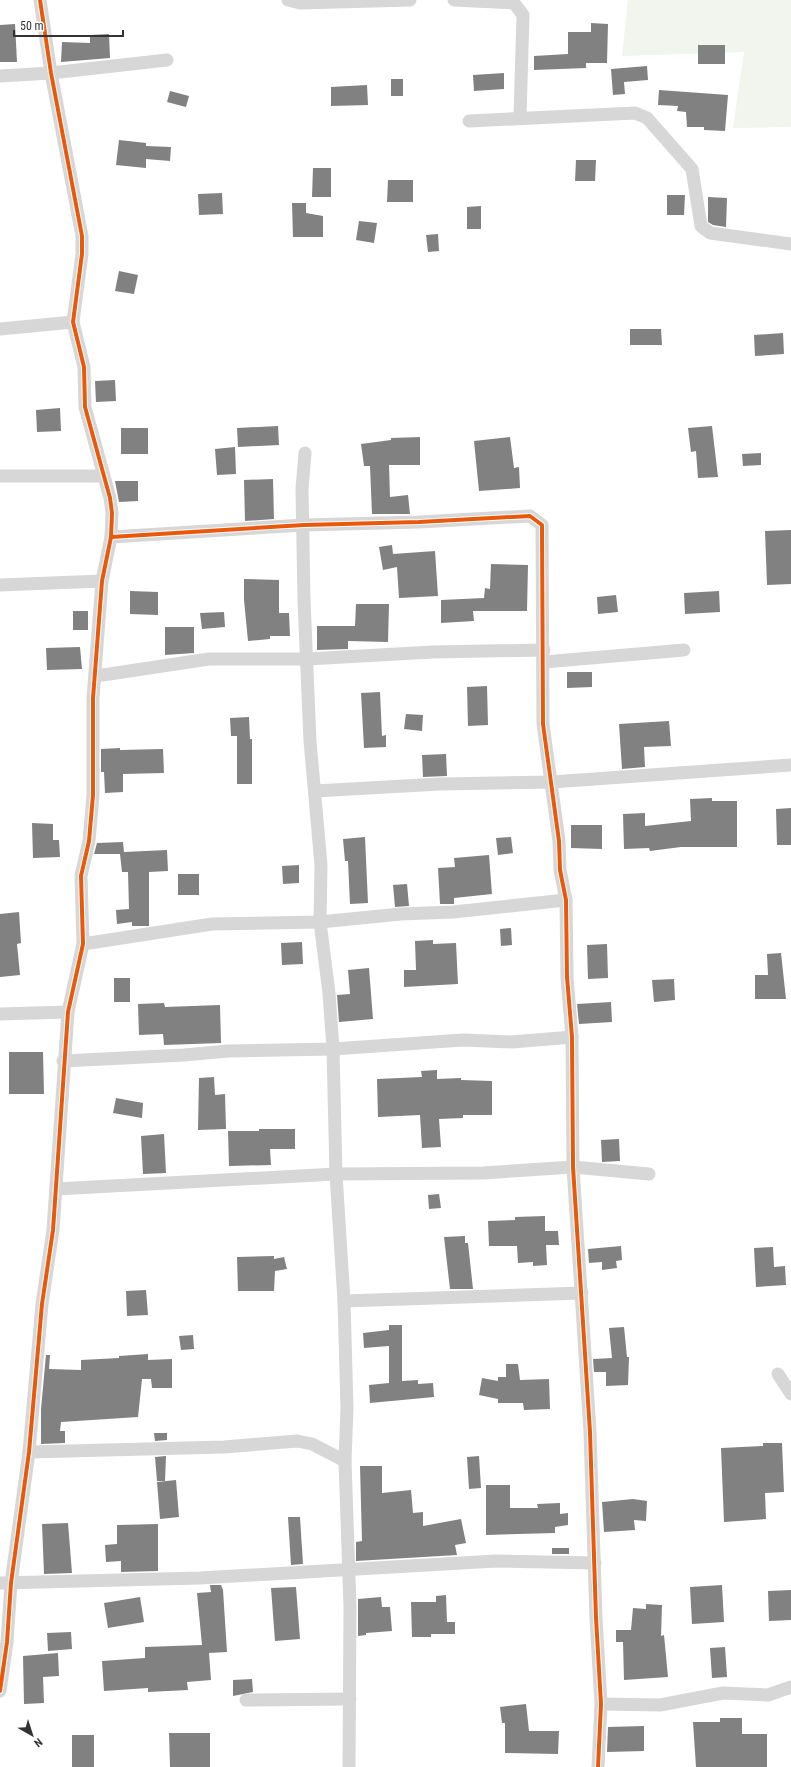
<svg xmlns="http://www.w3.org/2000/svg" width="791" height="1767" font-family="'Roboto Condensed',sans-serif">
<rect width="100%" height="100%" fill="#fff"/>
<!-- green -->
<path fill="#f1f5ed" d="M628 0H791V127L733 128 744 52 622 56Z"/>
<!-- building -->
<g fill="#818181">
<path d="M591 23 608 24 607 63H586V68L534 70V56L568 54V32H591Z"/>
<path d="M15 24 17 62H0V25Z"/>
<path d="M109 34 110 58 61 62 62 42 90 43V35Z"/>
<rect x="698" y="45" width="27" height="19"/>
<path d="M647 66 648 80 624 82 625 94 613 95 611 69Z"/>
<path d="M504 73V89L474 91 473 75Z"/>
<rect x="391" y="79" width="12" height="17"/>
<path d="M367 85 368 105 331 106V87Z"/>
<path d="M659 90 728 95 725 131 704 130V127H687L686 112 677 111 678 106 658 105Z"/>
<path d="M170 91 189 96 186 107 167 102Z"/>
<path d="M119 140 146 143V146L171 147 170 161 146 159V168L116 165Z"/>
<path d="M576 160H596L595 181H575Z"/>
<path d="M313 168H331V197H312Z"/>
<path d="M388 180H413V202H387Z"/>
<path d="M222 193 223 214 199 215 198 194Z"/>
<path d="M667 195H685L684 215H667Z"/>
<path d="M708 197 727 198 726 227 713 225 708 222Z"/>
<path d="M292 203H306V213L323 216V237H293Z"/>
<path d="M481 206V229H467V207Z"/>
<path d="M359 221 377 223 374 243 356 240Z"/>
<path d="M438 234 439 251 428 252 426 235Z"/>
<path d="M119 271 138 275 134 294 115 291Z"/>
<path d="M630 329H661L662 345H630Z"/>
<path d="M783 333 784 354 755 356 754 335Z"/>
<path d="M115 380 116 401 96 402 95 381Z"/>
<path d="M60 408 61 431 37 432 36 410Z"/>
<path d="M278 426 279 445 238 447 237 428Z"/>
<path d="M712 426 718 477 698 478 696 451 691 452 688 428Z"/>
<rect x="121" y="428" width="27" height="26"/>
<path d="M420 437V465H389L390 497 408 495 410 514H372L370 466H364L361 444 391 440V438Z"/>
<path d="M510 437 514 468 519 467 520 488 479 491 474 441Z"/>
<path d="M235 447 236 474 217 475 215 449Z"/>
<path d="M761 453V465L743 466 742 454Z"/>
<path d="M273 479 274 519 245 521 244 480Z"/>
<path d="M115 481H138V501L119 502Z"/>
<path d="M791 530V584L767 585 765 531Z"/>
<path d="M392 545 393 554 435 551 438 596 399 598 397 567 383 570 379 547Z"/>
<path d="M491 564 528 565 527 611H473L474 621 441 623V600L484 598 485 588 490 589Z"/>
<path d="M244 579 279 580V613H289L290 636H270V639L248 641 244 600Z"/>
<path d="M130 591 158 592V615L130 614Z"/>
<path d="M719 591 720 612 685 614 684 593Z"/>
<path d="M616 595 618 612 598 614 597 597Z"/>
<path d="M356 604H389L388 642 348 641V649L317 650V626H355Z"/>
<rect x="73" y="611" width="15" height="19"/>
<path d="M224 612 225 627 202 629 200 613Z"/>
<path d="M165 627H194V653L165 655Z"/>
<path d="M80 647 82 669 47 670 46 648Z"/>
<path d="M567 672H592V687L567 688Z"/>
<path d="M487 686 488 725 468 726 467 687Z"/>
<path d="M380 692 382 736 386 735V747L364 748 361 693Z"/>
<path d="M406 714 423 715 422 731 404 729Z"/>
<path d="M249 717 250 739H252V784H237V736H231L230 718Z"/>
<path d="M669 721 671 746 644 747 645 767 622 769 619 724Z"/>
<path d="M120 748V750L163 749 164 773 123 774V792L105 793 104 772H101V749Z"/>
<path d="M446 754 447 776 423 777 422 755Z"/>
<path d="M712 798V801H737V847H681L650 851 649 848 624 849 623 814 645 813V826L691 821 690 799Z"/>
<path d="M791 808V845H777L776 809Z"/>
<path d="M32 823 53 824V840H59L60 857 33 858Z"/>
<path d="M571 825H602V849L571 848Z"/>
<path d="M365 837 368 903 350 904 348 861H345L343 839Z"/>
<path d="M511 837 513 853 498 855 496 838Z"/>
<path d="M123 842 124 852 167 850 168 871 149 872V926H132V922L117 924 116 910 129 909 128 872H122L120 854H94L97 843Z"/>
<path d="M489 855 492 894 454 898V904H440L438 868 455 867 454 858Z"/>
<path d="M299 865V883L283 884 282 866Z"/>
<rect x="178" y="874" width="21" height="21"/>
<path d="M407 884 409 906 395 907 393 885Z"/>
<path d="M19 912 21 943 17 944 20 975 0 977V914Z"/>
<path d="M511 928 512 945 501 946 500 929Z"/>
<path d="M433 940V944L456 943 458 984 404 987V970H416L415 941Z"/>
<path d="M302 942 303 964 282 965 281 943Z"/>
<path d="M607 944 608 978 588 979 587 945Z"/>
<path d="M781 953 786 999H755V975H768L767 954Z"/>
<path d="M369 968 373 1019 339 1022 337 995 350 994 348 970Z"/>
<rect x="114" y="978" width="16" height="24"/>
<path d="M674 979 675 1000 654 1002 652 980Z"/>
<path d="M611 1002 612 1022 579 1024 577 1004Z"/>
<path d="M164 1003 165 1007 220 1005 221 1043 164 1045 163 1034 139 1035 138 1004Z"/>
<path d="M9 1052H43L44 1094H9Z"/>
<path d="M437 1070V1079L461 1078V1080L492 1081V1115H463V1118L439 1119 441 1147 422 1148 420 1115 378 1117 377 1079 422 1077 421 1071Z"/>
<path d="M214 1077 215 1095 225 1094 226 1129 198 1130 199 1078Z"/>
<path d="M116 1098 143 1103 142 1118 113 1113Z"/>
<path d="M259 1129H295V1149H270L271 1165 229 1166 228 1131H259Z"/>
<path d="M164 1134 166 1173 143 1174 141 1136Z"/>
<path d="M619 1139 620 1161 602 1162 601 1140Z"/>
<path d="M439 1194 441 1208 429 1209 428 1195Z"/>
<path d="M545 1216V1231H558L559 1245H546L547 1265 533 1266V1262L518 1263 517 1246H489L488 1221 515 1220V1217Z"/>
<path d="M465 1236V1243H468L473 1289H450L444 1237Z"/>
<path d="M621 1246 622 1260 616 1261 617 1268 602 1270V1262L589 1263 588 1249Z"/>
<path d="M773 1247 774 1267 785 1266 786 1285 756 1287 754 1248Z"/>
<path d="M274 1256V1259L284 1257 287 1269 275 1271 274 1291H238L237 1257Z"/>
<path d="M146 1290 148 1315 127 1316 126 1291Z"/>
<path d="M389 1325H402V1381L418 1380V1384L433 1383 434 1397 370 1403 369 1385 389 1383V1346L364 1348 363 1333 389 1330Z"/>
<path d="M624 1327 627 1357H629L628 1385 606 1386V1372H594L593 1359 612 1358 609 1328Z"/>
<path d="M193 1335 194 1349 181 1350 179 1336Z"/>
<path d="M148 1354V1360L172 1359V1388H152L151 1379H142L138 1417 61 1422 60 1431H65V1443L41 1444V1409L46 1355H50L49 1369 81 1370V1360L119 1358V1356Z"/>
<path d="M506 1364H518L520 1380 549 1379 550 1409 524 1410 523 1403H498V1399L479 1395 482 1378 498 1381V1377H506Z"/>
<path d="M154 1433H167V1440L155 1441Z"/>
<path d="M763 1443H782L784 1492 765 1493 766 1519 724 1522 721 1448 763 1446Z"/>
<path d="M166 1456 165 1481H157L155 1457Z"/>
<path d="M479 1456 481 1488 469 1489 467 1457Z"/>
<path d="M360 1466H382V1493L411 1490 413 1513 423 1512V1526L461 1519 466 1543 455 1545 457 1555 356 1561V1542L362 1541Z"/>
<path d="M176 1480 179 1517 160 1519 157 1482Z"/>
<path d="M486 1485H510V1508H538L537 1504 560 1503V1514L568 1513V1525L555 1527V1533L486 1535Z"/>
<path d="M633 1499 647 1501 646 1521 634 1520 635 1530 604 1532 602 1502Z"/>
<path d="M288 1517H300L303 1564 291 1565Z"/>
<path d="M68 1523 72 1573 44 1574 42 1524Z"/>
<path d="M158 1524V1571L121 1572V1561L106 1562 105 1545 117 1544V1525Z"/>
<rect x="552" y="1548" width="17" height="6"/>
<path d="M210 1585H221L223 1590 227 1652 209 1653 211 1680 187 1682 188 1690 148 1692V1688L104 1691 102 1661 145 1658V1647L202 1645 197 1593 211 1592Z"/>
<path d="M722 1585 724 1622 692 1624 690 1587Z"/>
<path d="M296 1587 300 1639 275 1641 271 1588Z"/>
<path d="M791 1590V1620L769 1621 768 1591Z"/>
<path d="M446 1595 447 1622H455V1634H431V1637H412L411 1602H436V1596Z"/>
<path d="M140 1597 144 1622 108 1628 104 1603Z"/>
<path d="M381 1597 382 1607H390L392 1631 366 1633V1635L358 1636V1599Z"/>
<path d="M646 1604 662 1605 661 1636 664 1635 668 1677 624 1680 623 1642H616V1630H631L633 1608 646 1609Z"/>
<path d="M71 1632 72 1649 48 1651 47 1633Z"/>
<path d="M725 1647 727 1677 712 1678 710 1648Z"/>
<path d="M58 1653 59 1676 43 1677 44 1703 24 1704 23 1656Z"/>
<path d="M252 1679 253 1692 233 1696V1680Z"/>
<path d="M526 1704 529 1731H559L558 1754 505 1753V1723H502L500 1707Z"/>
<path d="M720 1718H742V1734H767V1767H696L693 1722H720Z"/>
<path d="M644 1726V1751L607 1752 608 1727Z"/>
<path d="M169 1733H210V1767H170Z"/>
<rect x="72" y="1735" width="22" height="32"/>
</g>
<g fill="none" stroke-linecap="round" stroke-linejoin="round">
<!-- minor -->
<g stroke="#d7d7d7" stroke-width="13">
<path d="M288 0 300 3 410 0"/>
<path d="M454 0 514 3 523 15 520 117"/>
<path d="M0 76 51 73 167 60"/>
<path d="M469 121 635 113 647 118 692 169 701 226 710 233 791 244"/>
<path d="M0 329 73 322"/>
<path d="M305 453 302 489 304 600 310 741 321 865 320 922 329 993 333 1049 336 1174 344 1301 347 1408 345 1461 350 1607 349 1767"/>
<path d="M0 476H103"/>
<path d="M111 537 304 525 419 522 530 516 542 525 543 724 559 841 560 870 566 900 567 977 572 1037 573 1167 590 1432 596 1618 601 1704 598 1767"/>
<path d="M0 585 102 581"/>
<path d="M544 662 684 650"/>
<path d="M96 676 209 659H307L433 652 544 650"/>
<path d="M315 791 440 784 552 782 791 765"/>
<path d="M83 944 212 924 320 922 401 914 453 912 566 900"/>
<path d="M0 1014 68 1012"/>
<path d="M63 1061 184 1055 228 1051 333 1049 463 1040 512 1042 572 1037"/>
<path d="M56 1189 336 1174 483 1173 573 1167 649 1174"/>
<path d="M344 1301 582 1293"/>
<path d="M778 1374 791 1394"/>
<path d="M29 1452 224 1447 297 1441 312 1444 345 1461"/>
<path d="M0 1583 200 1578 496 1561 595 1563"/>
<path d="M0 1691 7 1642 11 1583 29 1452 42 1304 53 1230 68 1012 83 944 81 876 89 841 93 795V698L102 581 111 537 112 513 110 498 85 407 84 367 73 322 82 254V236L51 73 40 0"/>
<path d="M246 1700 350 1699"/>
<path d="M601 1704 660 1705 723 1693 768 1695 791 1687"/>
</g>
<!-- cycleway casing -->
<g stroke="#fff" stroke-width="6">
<g id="cycleway">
<path d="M111 537 304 525 419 522 530 516 542 525 543 724 559 841 560 870 566 900 567 977 572 1037 573 1167 590 1432 596 1618 601 1704 598 1767"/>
<path d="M0 1691 7 1642 11 1583 29 1452 42 1304 53 1230 68 1012 83 944 81 876 89 841 93 795V698L102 581 111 537 112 513 110 498 85 407 84 367 73 322 82 254V236L51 73 40 0"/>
</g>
</g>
<!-- cycleway -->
<use href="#cycleway" stroke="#e8590c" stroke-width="4"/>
</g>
<!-- north arrow -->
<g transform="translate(32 1735) rotate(141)" stroke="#ffffff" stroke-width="3" paint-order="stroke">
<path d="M0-3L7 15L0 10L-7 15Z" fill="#333333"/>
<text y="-6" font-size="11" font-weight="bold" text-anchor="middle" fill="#333333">N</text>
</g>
<!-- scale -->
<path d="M14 30v6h109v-6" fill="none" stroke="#333333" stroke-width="2"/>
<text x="20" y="30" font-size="12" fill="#333333" stroke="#ffffff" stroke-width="3" paint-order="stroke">50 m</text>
</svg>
